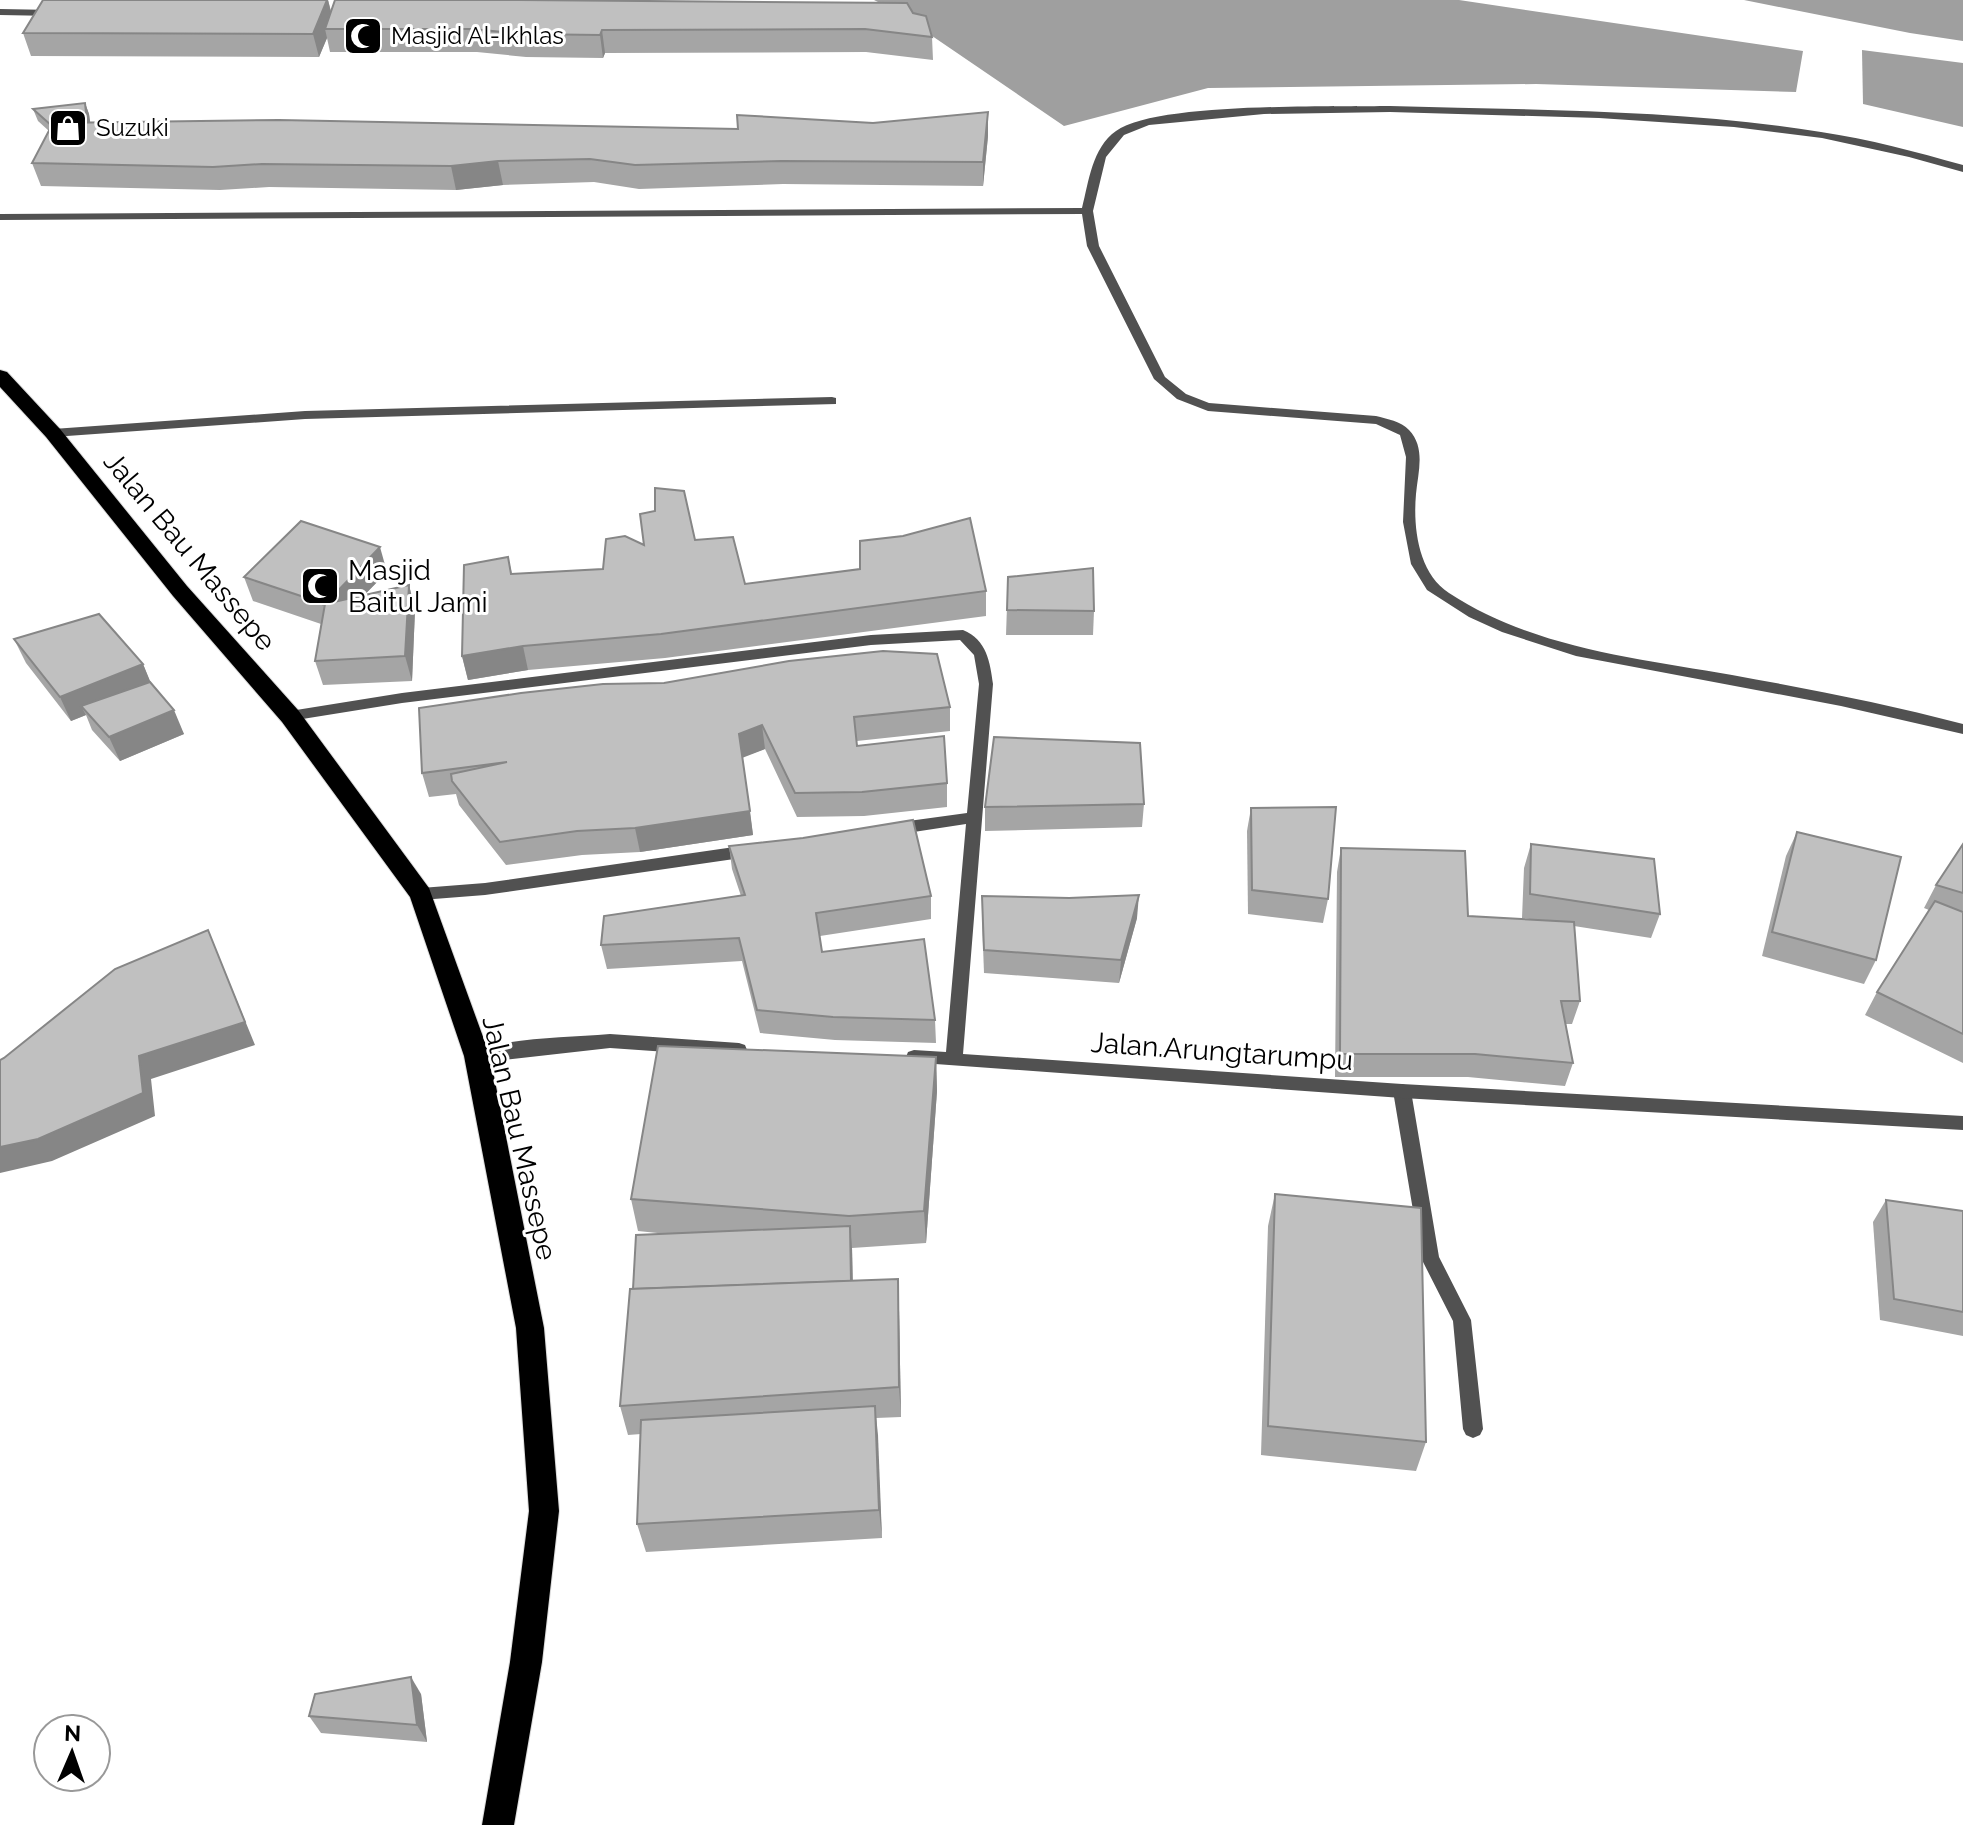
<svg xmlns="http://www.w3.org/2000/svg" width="1963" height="1825" font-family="Raleway,sans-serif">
<rect width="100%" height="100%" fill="#fff"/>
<!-- water -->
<g fill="#9f9f9f">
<path d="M874 0H1459L1803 51 1796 92 1536 84 1208 88 1064 126 894 10Z"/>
<path d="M1744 0H1963V41L1910 33Z"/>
<path d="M1862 50 1963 63V127L1863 104Z"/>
</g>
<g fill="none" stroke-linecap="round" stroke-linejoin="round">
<!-- highway casing -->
<g stroke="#dbdbdb" stroke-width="2">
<path id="highway" d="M0 370 7 372 60 429 187 586 298 710 429 888 490 1056 544 1328 559 1511 542 1662 514 1825H482L510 1662 529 1511 516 1328 464 1056 410 897 282 722 173 596 46 437 0 387Z"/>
</g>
<!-- lane -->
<path fill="#515151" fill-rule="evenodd" d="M1402 1084 1408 1086 1411 1091 1439 1257 1471 1320 1483 1429 1480 1435 1473 1438 1466 1435 1463 1429 1453 1321 1421 1258 1393 1091 1396 1086Z"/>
<!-- street -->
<g fill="#515151" fill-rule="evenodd">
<path d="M0 9 54 10 59 13 54 16 0 15Z"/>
<path d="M1390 106C1533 110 1679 109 1821 132 1869 139 1916 152 1963 165V172L1909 157 1822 138 1734 127 1599 118 1390 112 1264 114 1149 125 1124 135 1106 157 1093 211 1099 246 1165 377 1186 394 1209 403 1376 416C1387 419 1401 421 1409 430 1426 448 1418 472 1416 494 1413 527 1418 573 1449 593 1533 648 1635 658 1732 675 1809 689 1887 704 1963 724V734L1841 706 1576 656 1502 632 1469 617 1427 590 1411 564 1403 522 1406 457 1400 435 1376 424 1208 411 1177 399 1154 379 1087 246 1082 214 0 220V214L1082 208C1089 181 1092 148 1116 131 1156 102 1335 107 1390 106Z"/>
<path d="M832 397 836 398V404L305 419 53 437 47 433 53 429 305 411Z"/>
<path d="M963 630C987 640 990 662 993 684L963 1054 1402 1084 1963 1116V1130L1402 1098 908 1062 906 1057 908 1052 914 1050 946 1052 966 824 894 835 886 829 894 823 967 813 979 684 974 655 960 640 871 645 402 703 290 721 283 716 290 711 402 693 871 635Z"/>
<path d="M748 845 756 851 748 857 485 895 421 900 413 894 421 888 485 883Z"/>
<path d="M610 1034 739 1043 745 1045 747 1050 745 1055 739 1057 610 1048 477 1063 471 1061 469 1056 471 1051C514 1037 565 1038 610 1034Z"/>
</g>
<!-- highway -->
<use href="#highway" fill="#000" fill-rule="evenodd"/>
</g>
<!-- wall -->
<g fill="#a5a5a5">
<path d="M43 0H328L331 11 913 13 932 37 933 60 866 52 605 53 603 58 526 57 477 52H330L327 38 319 57 31 56 23 33Z"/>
<path d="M85 103 89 114 90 123 988 136 983 186 783 184 639 189 594 182 503 185 456 190 269 187 220 190 41 186 32 163 49 131 38 121 33 109Z"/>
<path d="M695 540 745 584 986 591V616L665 658 528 670 468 680 462 656 508 557 512 574 603 569 644 545Z"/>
<path d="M387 572 364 595 409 585 415 610 412 681 323 685 315 661 321 624 253 601 244 577Z"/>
<path d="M1008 577 1094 611 1093 635H1006Z"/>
<path d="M14 639 143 664 150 682 184 734 120 761 92 730 86 715 71 721 26 663Z"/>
<path d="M950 707V731L857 741V746L947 783V807L864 816 797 817 765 749 742 757 753 835 640 852 582 855 506 865 459 805 456 794 429 797 422 773 419 708Z"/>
<path d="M1144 804 1142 827 985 831V807Z"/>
<path d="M1251 808 1328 899 1323 923 1248 914 1247 831Z"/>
<path d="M1797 832 1876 960 1864 984 1762 956 1786 856Z"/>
<path d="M1531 844 1660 914 1651 938 1574 926 1580 1001 1572 1024H1566L1573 1063 1565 1086 1468 1077H1335L1337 872 1341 848 1468 916 1537 920 1522 918 1524 868Z"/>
<path d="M1963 844V1063L1865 1015 1877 992 1929 910 1924 908 1936 885Z"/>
<path d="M729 846 931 896V919L820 936 822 952 935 1020 936 1043 835 1040 760 1033 742 961 607 969 601 945 741 896 732 869Z"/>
<path d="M1137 918 1119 983 984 973 982 919Z"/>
<path d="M936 1057 937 1091 926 1243 852 1248 853 1281 898 1279 899 1310 901 1417 876 1418 882 1538 646 1552 637 1524 641 1434 628 1435 620 1406 667 1234 638 1231 631 1199Z"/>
<path d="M1275 1194 1426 1442 1416 1471 1261 1455 1268 1226Z"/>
<path d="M1886 1200 1963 1211V1336L1880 1320 1873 1222Z"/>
<path d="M421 1694 427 1742 321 1733 309 1716Z"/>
</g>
<!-- shaded-wall -->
<g fill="#868686">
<path d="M327 0H328L333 21 325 29 327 38 319 57 313 34Z"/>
<path d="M602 30 605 53 603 58 600 35Z"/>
<path d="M85 103 89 114 92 135 59 140Z"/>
<path d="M988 112V136L983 186V162Z"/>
<path d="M498 161 503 185 456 190 451 166Z"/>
<path d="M380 547 387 572 332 628 325 604Z"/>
<path d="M409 585 415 610 412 681 405 656Z"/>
<path d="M523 646 528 670 468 680 462 656Z"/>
<path d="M143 664 153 688 81 706 86 715 71 721 60 697Z"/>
<path d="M174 710 184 734 120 761 109 737Z"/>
<path d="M762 725 765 749 742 758 739 734Z"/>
<path d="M750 811 753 835 640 852 635 828Z"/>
<path d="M1139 895 1137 918 1119 983 1121 960Z"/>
<path d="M208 930 255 1045 151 1079 155 1116 52 1161 0 1173V1147L139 1056Z"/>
<path d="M936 1057 937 1091 926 1243 924 1211Z"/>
<path d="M850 1226 852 1248 853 1311 851 1289Z"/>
<path d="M898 1279 899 1310 901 1417 899 1387Z"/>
<path d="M875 1406 878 1435 882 1538 879 1510Z"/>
<path d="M411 1677 421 1694 427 1742 417 1725Z"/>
</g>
<!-- building -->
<g fill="#c0c0c0" stroke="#868686" stroke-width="2">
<path d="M43 0H327L313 34 23 33Z"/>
<path d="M335 0H519L907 3 913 13 926 16 932 37 865 29 602 30 600 35 522 34 473 29H325Z"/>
<path d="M85 103 87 123H53L52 126 33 109Z"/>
<path d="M988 112 983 162 781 161 635 165 590 159 498 161 451 166 262 164 213 167 32 163 53 123 279 120 738 129 737 115 873 123Z"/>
<path d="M655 488 684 491 695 540 733 537 745 584 860 569V541L903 536 970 518 986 591 661 634 523 646 462 656 464 565 508 557 511 574 603 569 606 539 625 536 644 545 640 514 655 511Z"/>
<path d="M301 521 380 547 325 604 409 585 405 656 315 661 325 604 244 577Z"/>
<path d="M1093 568 1094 611 1007 610 1008 577Z"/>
<path d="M99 614 143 664 60 697 14 639Z"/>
<path d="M883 651 937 654 950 707 854 717 857 746 944 736 947 783 862 792 795 793 762 725 739 734 750 811 635 828 577 831 500 842 452 781 451 774 507 762 422 773 419 708 521 693 603 684 664 683 789 661Z"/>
<path d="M150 682 174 710 109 737 81 706Z"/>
<path d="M994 737 1140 743 1144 804 985 807Z"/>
<path d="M1336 807 1328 899 1252 890 1251 808Z"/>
<path d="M913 820 931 896 816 913 822 952 924 939 935 1020 833 1017 757 1010 739 938 601 945 604 916 745 895 729 846 803 838Z"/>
<path d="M1797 832 1901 857 1876 960 1772 932Z"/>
<path d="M1531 844 1654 859 1660 914 1530 894Z"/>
<path d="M1963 844V893L1936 885Z"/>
<path d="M1341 848 1465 851 1468 916 1574 922 1580 1001H1561L1573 1063 1475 1054H1340Z"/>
<path d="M1139 895 1121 960 984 950 982 896 1069 898Z"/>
<path d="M1935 901 1963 912V1034L1877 992Z"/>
<path d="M208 930 245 1022 139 1056 143 1093 38 1139 0 1147V1060L4 1058 115 969Z"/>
<path d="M658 1046 936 1057 924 1211 849 1216 631 1199Z"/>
<path d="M1275 1194 1421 1208 1426 1442 1268 1426Z"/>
<path d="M1886 1200 1963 1211V1312L1894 1299Z"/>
<path d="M850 1226 851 1281 633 1289 636 1235Z"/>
<path d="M898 1279 899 1387 620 1406 630 1289Z"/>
<path d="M875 1406 879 1510 637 1524 641 1420Z"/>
<path d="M411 1677 417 1725 309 1716 315 1694Z"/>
</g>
<!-- icons -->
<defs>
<g id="mosque-square" transform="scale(2)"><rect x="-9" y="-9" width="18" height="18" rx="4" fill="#000" stroke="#fff"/><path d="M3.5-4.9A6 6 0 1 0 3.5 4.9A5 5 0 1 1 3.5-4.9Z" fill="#fff"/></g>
<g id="shop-square" transform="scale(2)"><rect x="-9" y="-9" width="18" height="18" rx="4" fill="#000" stroke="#fff"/><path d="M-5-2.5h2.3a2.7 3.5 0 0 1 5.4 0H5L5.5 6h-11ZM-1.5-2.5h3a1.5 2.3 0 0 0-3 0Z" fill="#fff"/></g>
</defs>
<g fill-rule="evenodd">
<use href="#mosque-square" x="363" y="36"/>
<use href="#shop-square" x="68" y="128"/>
<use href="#mosque-square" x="320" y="586"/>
</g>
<g text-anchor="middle" stroke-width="6" stroke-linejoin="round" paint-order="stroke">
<!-- far-poi labels -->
<g font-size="24" fill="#000" stroke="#fff" text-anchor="start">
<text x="391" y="44">Masjid Al-Ikhlas</text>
<text x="96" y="136">Suzuki</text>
</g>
<!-- street labels -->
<g font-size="28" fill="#000" stroke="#fff">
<text transform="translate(190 551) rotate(50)" y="10">Jalan Bau Massepe</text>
<text transform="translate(1222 1051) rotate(4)" y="10">Jalan.Arungtarumpu</text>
<text transform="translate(520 1138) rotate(77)" y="10">Jalan Bau Massepe</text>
</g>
<!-- poi labels -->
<g font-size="28" fill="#000" stroke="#fff" text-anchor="start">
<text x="348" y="580">Masjid<tspan x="348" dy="32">Baitul Jami</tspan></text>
</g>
</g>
<!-- north arrow -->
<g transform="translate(72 1753) rotate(2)"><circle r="38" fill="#ffffff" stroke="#999999" stroke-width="2"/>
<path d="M0-6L14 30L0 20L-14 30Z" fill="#000000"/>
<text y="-12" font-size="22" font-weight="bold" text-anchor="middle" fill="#000000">N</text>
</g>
</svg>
